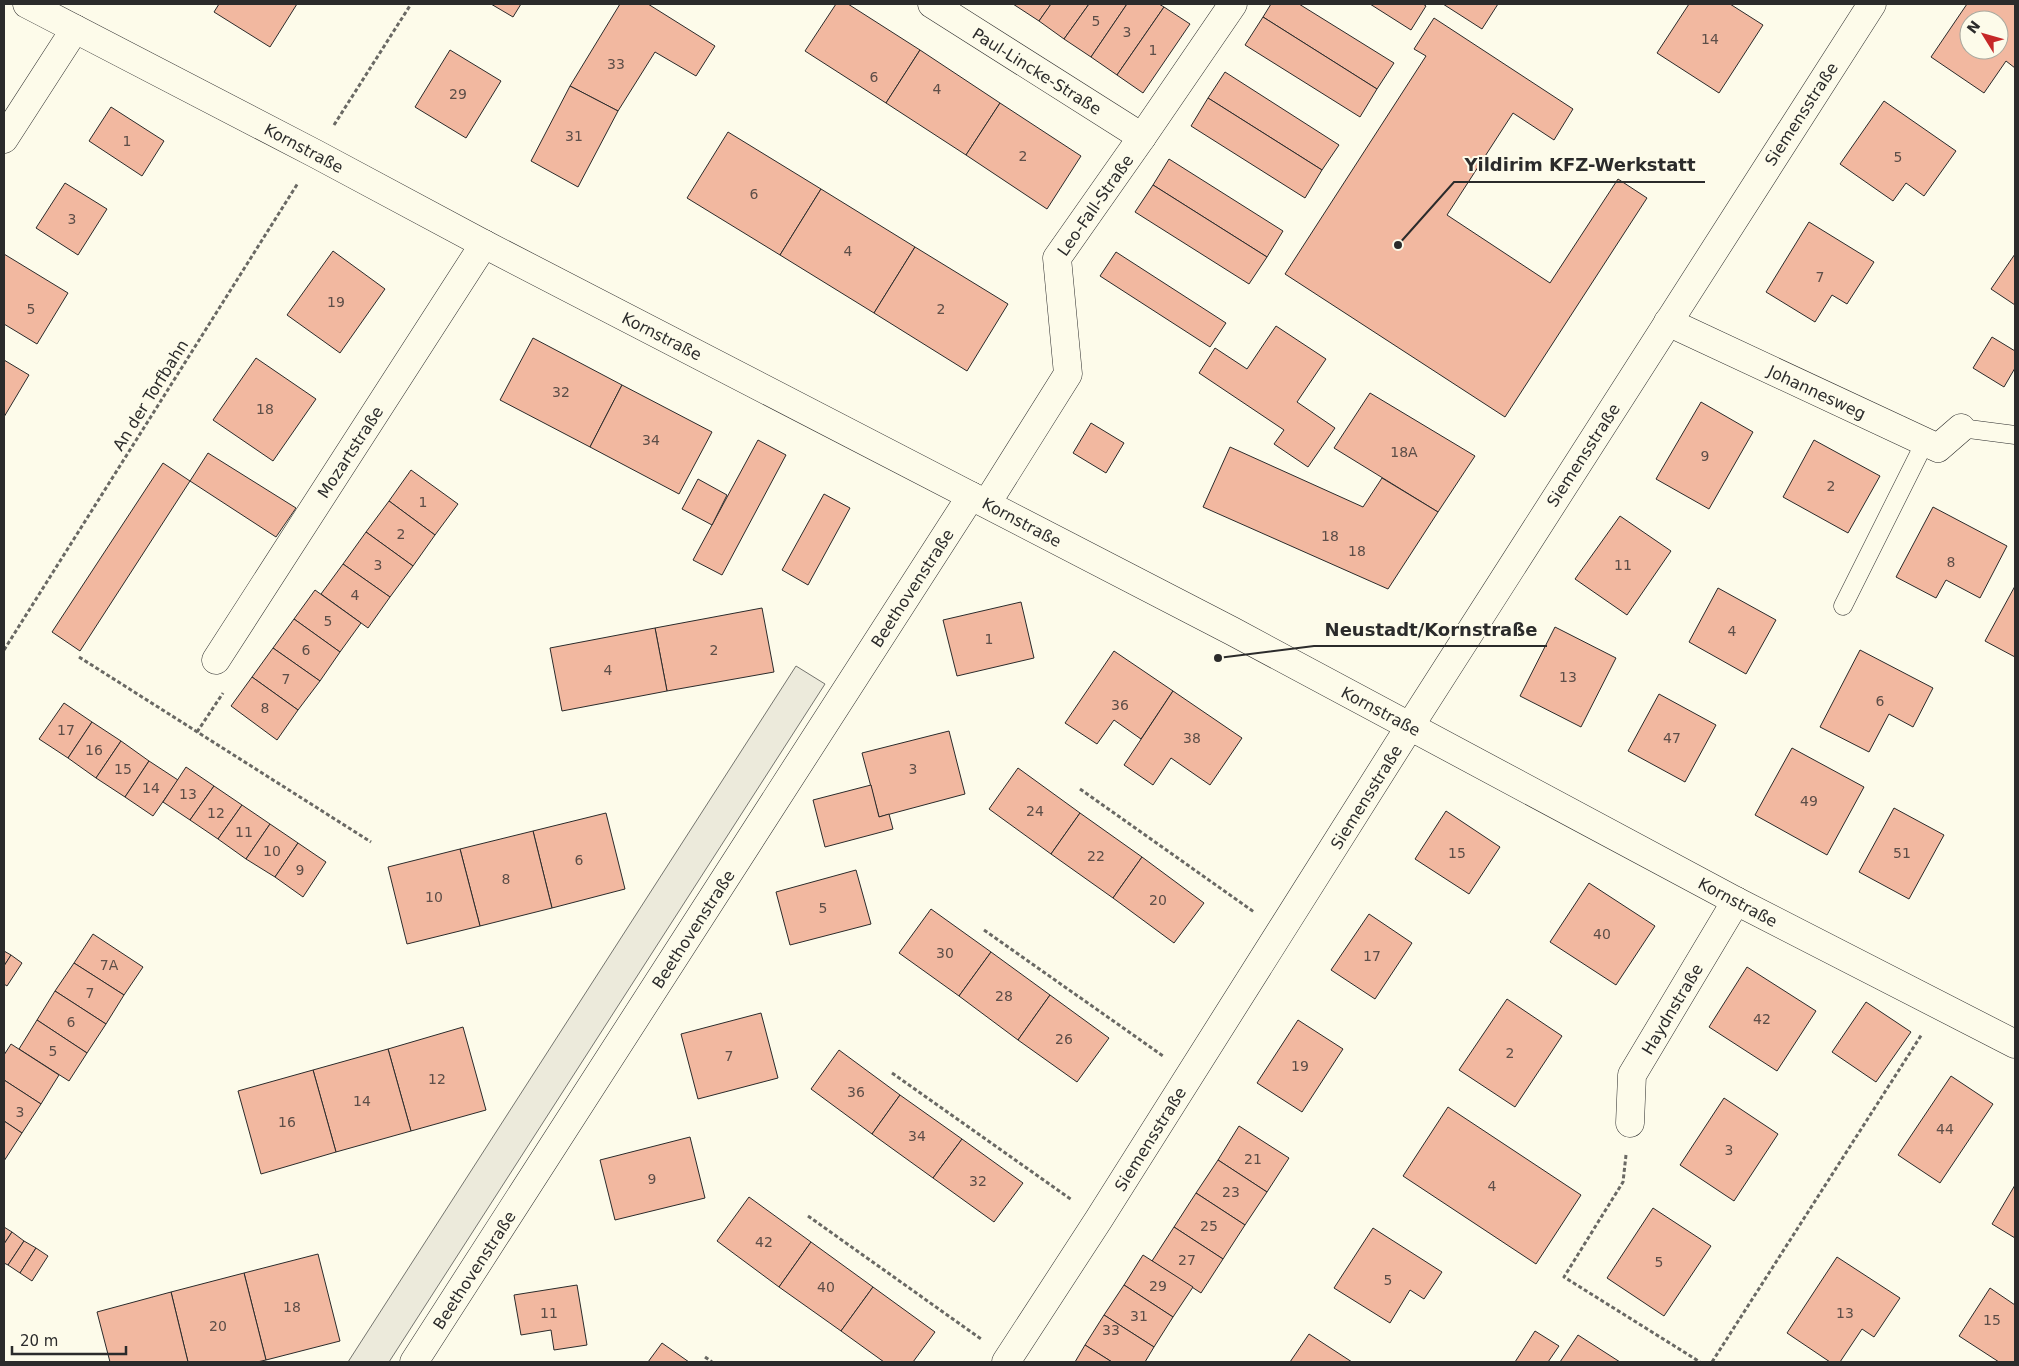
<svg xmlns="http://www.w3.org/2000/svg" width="2019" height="1366" font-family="'DejaVu Sans',sans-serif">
<rect width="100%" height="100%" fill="#fdfbea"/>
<!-- parking -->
<path fill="#eceadb" stroke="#74746e" d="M796 666 825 684 389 1362H348Z"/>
<!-- building -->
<g fill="#f2b8a0" stroke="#2b2b2b" fill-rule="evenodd">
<path d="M219 4H297L270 47 214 12Z"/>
<path d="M491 4H521L513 17Z"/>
<path d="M620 4H648L715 46 696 76 655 52 618 111 570 86Z"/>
<path d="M836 4H848L920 50 886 103 805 51Z"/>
<path d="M1013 4H1051L1039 21Z"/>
<path d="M1051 4H1089L1064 39 1039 21Z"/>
<path d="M1089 4H1127L1091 57 1064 39Z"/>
<path d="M1127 4H1159L1164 7 1117 75 1091 57Z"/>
<path d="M1271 4H1299L1394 63 1377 89 1263 17Z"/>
<path d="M1370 4H1423L1426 6 1411 30Z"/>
<path d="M1443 4H1498L1482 29Z"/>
<path d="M1689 4H1730L1763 25 1719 93 1657 53Z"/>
<path d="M1967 4H2015V68L2006 61 1984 93 1931 57ZM1969 20H1999V50H1969Z"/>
<path d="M1164 7 1190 24 1143 93 1117 75Z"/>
<path d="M1263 17 1377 89 1360 117 1245 45Z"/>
<path d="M1434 18 1573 109 1554 140 1513 113 1447 215 1550 283 1618 179 1647 198 1505 417 1285 274 1426 56 1414 49Z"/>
<path d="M450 50 501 81 466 138 415 107Z"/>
<path d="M920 50 1000 103 966 155 886 103Z"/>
<path d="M1225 72 1339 145 1322 170 1208 98Z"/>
<path d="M570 86 618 111 578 187 531 161Z"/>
<path d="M1208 98 1322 170 1305 198 1191 126Z"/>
<path d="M1884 101 1956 151 1924 196 1906 183 1893 201 1840 164Z"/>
<path d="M1000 103 1081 156 1047 209 966 155Z"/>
<path d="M111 107 164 141 142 176 89 141Z"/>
<path d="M728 132 821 189 780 255 687 198Z"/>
<path d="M1169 159 1283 231 1267 257 1153 185Z"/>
<path d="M65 183 107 209 78 255 36 228Z"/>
<path d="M1153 185 1267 257 1249 284 1135 212Z"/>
<path d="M821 189 915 247 874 313 780 255Z"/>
<path d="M1809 222 1874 262 1847 304 1832 295 1815 322 1766 292Z"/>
<path d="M915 247 1008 304 967 371 874 313Z"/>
<path d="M333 251 385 289 340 353 287 315Z"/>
<path d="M1116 252 1226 323 1210 347 1100 276Z"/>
<path d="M4 254 68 293 37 344 4 324Z"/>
<path d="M2015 254V305L1991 289Z"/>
<path d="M1276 326 1326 359 1297 402 1335 428 1308 467 1274 444 1284 430 1199 373 1215 348 1247 369Z"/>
<path d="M1992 337 2015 351V368L2004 387 1973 368Z"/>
<path d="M533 338 622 385 590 447 500 400Z"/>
<path d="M256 358 316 399 273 461 213 420Z"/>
<path d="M4 360 29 375 4 417Z"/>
<path d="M622 385 712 432 679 494 590 447Z"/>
<path d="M1370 393 1475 456 1438 512 1334 448Z"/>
<path d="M1701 402 1753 432 1709 509 1656 479Z"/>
<path d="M1091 423 1124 443 1106 473 1073 453Z"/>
<path d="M758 440 786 455 722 575 693 560Z"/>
<path d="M1814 440 1880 476 1848 533 1783 497Z"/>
<path d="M1230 447 1363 507 1382 478 1438 512 1388 589 1203 507Z"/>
<path d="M208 453 296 508 276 537 190 481Z"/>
<path d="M163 463 190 481 80 651 52 632Z"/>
<path d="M411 470 458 504 435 535 389 501Z"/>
<path d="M698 479 727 495 712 525 682 509Z"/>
<path d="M824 494 850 508 808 585 782 570Z"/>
<path d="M389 501 435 535 413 566 366 532Z"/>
<path d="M1933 507 2007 546 1980 598 1946 580 1936 598 1896 577Z"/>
<path d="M1620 516 1671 551 1627 615 1575 579Z"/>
<path d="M366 532 413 566 390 597 343 564Z"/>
<path d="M343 564 390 597 368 628 321 594Z"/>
<path d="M2015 586V657L1985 641Z"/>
<path d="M1718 588 1776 620 1746 674 1689 642Z"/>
<path d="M315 590 361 623 340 652 294 619Z"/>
<path d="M1021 602 1034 658 957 676 943 620Z"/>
<path d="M762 608 774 672 667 691 655 628Z"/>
<path d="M294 619 340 652 320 681 273 648Z"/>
<path d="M1555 627 1616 658 1581 727 1520 696Z"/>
<path d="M655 628 667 691 562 711 550 648Z"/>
<path d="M273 648 320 681 298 710 252 677Z"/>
<path d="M1860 650 1933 688 1913 727 1889 714 1869 752 1820 727Z"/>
<path d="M1114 651 1173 691 1141 739 1114 720 1097 744 1065 723Z"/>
<path d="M252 677 298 710 277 740 231 706Z"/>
<path d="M1173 691 1242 738 1210 785 1171 758 1153 785 1124 765Z"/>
<path d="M1659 694 1716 725 1685 782 1628 751Z"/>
<path d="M64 703 92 722 68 758 39 739Z"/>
<path d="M92 722 121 741 96 778 68 758Z"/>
<path d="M949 731 965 794 879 817 862 753Z"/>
<path d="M121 741 149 761 125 797 96 778Z"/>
<path d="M1792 748 1864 787 1827 855 1755 815Z"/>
<path d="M149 761 178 780 153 816 125 797Z"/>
<path d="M186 767 214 786 190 820 163 802Z"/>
<path d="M1018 768 1080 813 1051 854 989 809Z"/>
<path d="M871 785 879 817 889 814 893 829 825 847 813 800Z"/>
<path d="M214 786 242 805 218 839 190 820Z"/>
<path d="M242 805 270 824 246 859 218 839Z"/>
<path d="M1894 808 1944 835 1909 899 1859 872Z"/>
<path d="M1446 811 1500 847 1469 894 1415 859Z"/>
<path d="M606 813 625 889 552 908 533 831Z"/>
<path d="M1080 813 1142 857 1113 898 1051 854Z"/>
<path d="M270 824 298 843 275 877 246 859Z"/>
<path d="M533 831 552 908 480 926 460 849Z"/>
<path d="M298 843 326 862 303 897 275 877Z"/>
<path d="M460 849 480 926 407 944 388 867Z"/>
<path d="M1142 857 1204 903 1174 943 1113 898Z"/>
<path d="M856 870 871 924 790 945 776 892Z"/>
<path d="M1589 883 1655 926 1616 985 1550 942Z"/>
<path d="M931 909 991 952 959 996 899 953Z"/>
<path d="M1369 914 1412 943 1375 999 1331 970Z"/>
<path d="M93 934 143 967 124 995 74 963Z"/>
<path d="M4 951 11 955 4 966Z"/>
<path d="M991 952 1050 995 1018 1040 959 996Z"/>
<path d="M11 955 22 963 7 986 4 984V966Z"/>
<path d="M74 963 124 995 106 1024 55 991Z"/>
<path d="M1747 967 1816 1011 1777 1071 1709 1027Z"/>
<path d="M55 991 106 1024 87 1053 37 1020Z"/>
<path d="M1050 995 1109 1038 1077 1082 1018 1040Z"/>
<path d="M1507 999 1562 1036 1515 1107 1459 1070Z"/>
<path d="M1866 1002 1911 1032 1876 1082 1832 1052Z"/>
<path d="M761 1013 778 1078 698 1099 681 1034Z"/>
<path d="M37 1020 87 1053 69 1081 19 1049Z"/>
<path d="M1298 1020 1343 1049 1302 1112 1257 1083Z"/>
<path d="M463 1027 486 1110 411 1131 388 1049Z"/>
<path d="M11 1044 59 1075 41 1104 4 1080V1055Z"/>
<path d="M388 1049 411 1131 336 1152 313 1070Z"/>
<path d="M839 1050 900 1095 872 1134 811 1089Z"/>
<path d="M313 1070 336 1152 261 1174 238 1091Z"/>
<path d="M1951 1076 1993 1104 1940 1183 1898 1155Z"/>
<path d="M4 1080 41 1104 22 1133 4 1121Z"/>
<path d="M900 1095 962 1139 933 1178 872 1134Z"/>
<path d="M1724 1098 1778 1134 1734 1201 1680 1165Z"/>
<path d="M1448 1107 1581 1195 1536 1264 1403 1176Z"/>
<path d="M4 1121 22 1133 4 1161Z"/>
<path d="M1239 1126 1289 1158 1267 1192 1218 1160Z"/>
<path d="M690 1137 705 1198 615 1220 600 1160Z"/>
<path d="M962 1139 1023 1183 994 1222 933 1178Z"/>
<path d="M1218 1160 1267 1192 1245 1225 1196 1193Z"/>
<path d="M2015 1185V1238L1992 1224Z"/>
<path d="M1196 1193 1245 1225 1223 1259 1174 1227Z"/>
<path d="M749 1197 811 1242 779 1287 717 1241Z"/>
<path d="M1653 1208 1711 1246 1664 1316 1607 1278Z"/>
<path d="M4 1227 12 1232 4 1244Z"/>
<path d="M1174 1227 1223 1259 1201 1293 1152 1261Z"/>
<path d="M1373 1228 1442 1272 1424 1299 1410 1290 1390 1323 1334 1288Z"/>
<path d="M12 1232 24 1241 8 1265 4 1263V1244Z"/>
<path d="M24 1241 36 1248 20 1273 8 1265Z"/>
<path d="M811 1242 873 1287 841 1331 779 1287Z"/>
<path d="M36 1248 48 1256 32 1281 20 1273Z"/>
<path d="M318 1254 340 1341 266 1360 244 1273Z"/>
<path d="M1143 1255 1193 1287 1173 1317 1124 1285Z"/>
<path d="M1837 1257 1900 1298 1874 1337 1862 1329 1840 1362H1830L1787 1333Z"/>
<path d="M244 1273 266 1360 257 1362H188L171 1292Z"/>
<path d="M577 1285 587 1345 554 1350 551 1330 521 1335 514 1295Z"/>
<path d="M1124 1285 1173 1317 1154 1347 1104 1315Z"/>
<path d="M873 1287 935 1332 913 1362H884L841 1331Z"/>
<path d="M1990 1288 2015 1305V1362H1999L1959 1336Z"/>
<path d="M171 1292 188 1362H110L97 1312Z"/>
<path d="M1104 1315 1154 1347 1145 1362H1112L1085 1345Z"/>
<path d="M1535 1331 1559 1346 1548 1362H1515Z"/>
<path d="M1309 1334 1352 1362H1290Z"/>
<path d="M1578 1335 1620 1362H1560Z"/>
<path d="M662 1343 689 1362H648Z"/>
<path d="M1085 1345 1112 1362H1075Z"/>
</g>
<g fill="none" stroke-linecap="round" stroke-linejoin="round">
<!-- lane casing -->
<g stroke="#2b2b2b" stroke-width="19">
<g id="lane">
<path d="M1961 428 2015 435"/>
<path d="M1843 606 1925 442"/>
</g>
</g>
<!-- street casing -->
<g stroke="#2b2b2b" stroke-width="29">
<g id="street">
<path d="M27 4 316 154 484 244 1232 631 1736 901 2015 1044"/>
<path d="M932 4 1142 137"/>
<path d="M4 139 75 29"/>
<path d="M1668 322 1938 448 1961 428"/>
<path d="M987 503 1068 374 1057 258 1142 137 1233 4"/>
<path d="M216 660 484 244"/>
<path d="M1630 1123 1632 1075 1736 901"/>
<path d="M414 1362 971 496"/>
<path d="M1006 1362 1099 1219 1410 726 1872 4"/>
</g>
</g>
<!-- path -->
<g stroke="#6a6964" stroke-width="3" stroke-dasharray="4 2.5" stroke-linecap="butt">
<path d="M334 125 411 4"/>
<path d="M4 650 298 183"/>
<path d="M79 657 371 842"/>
<path d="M197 732 223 693"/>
<path d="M1080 789 1254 912"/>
<path d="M984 930 1163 1056"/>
<path d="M892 1073 1072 1200"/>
<path d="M1626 1155 1623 1182 1564 1277 1700 1362"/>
<path d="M808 1216 981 1339"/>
<path d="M705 1357 712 1362"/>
<path d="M1712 1362 1922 1034"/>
</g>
<!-- lane -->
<use href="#lane" stroke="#fdfbea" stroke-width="18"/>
<!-- street -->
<use href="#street" stroke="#fdfbea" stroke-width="28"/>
</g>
<g text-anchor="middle" stroke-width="4" stroke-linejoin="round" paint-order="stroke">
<!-- number labels -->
<g font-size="14" fill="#5d4e48">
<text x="1096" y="26">5</text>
<text x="1127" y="37">3</text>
<text x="1710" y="44">14</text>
<text x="1153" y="55">1</text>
<text x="616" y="69">33</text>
<text x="874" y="82">6</text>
<text x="937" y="94">4</text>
<text x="458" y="99">29</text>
<text x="574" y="141">31</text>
<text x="127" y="146">1</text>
<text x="1023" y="161">2</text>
<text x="1898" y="162">5</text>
<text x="754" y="199">6</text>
<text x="72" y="224">3</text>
<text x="848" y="256">4</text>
<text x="1820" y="282">7</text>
<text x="336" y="307">19</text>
<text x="31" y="314">5</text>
<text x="941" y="314">2</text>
<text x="561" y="397">32</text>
<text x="265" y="414">18</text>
<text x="651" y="445">34</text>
<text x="1404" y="457">18A</text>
<text x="1705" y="461">9</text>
<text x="1831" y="491">2</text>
<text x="423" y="507">1</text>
<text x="401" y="539">2</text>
<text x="1330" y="541">18</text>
<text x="1357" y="556">18</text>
<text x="1951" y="567">8</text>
<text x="378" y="570">3</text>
<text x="1623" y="570">11</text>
<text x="355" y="600">4</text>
<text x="328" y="626">5</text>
<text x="1732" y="636">4</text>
<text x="989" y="644">1</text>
<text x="306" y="655">6</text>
<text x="714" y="655">2</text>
<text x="608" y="675">4</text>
<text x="1568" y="682">13</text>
<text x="286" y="684">7</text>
<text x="1880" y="706">6</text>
<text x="1120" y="710">36</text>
<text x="265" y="713">8</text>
<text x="66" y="735">17</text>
<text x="1192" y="743">38</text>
<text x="1672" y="743">47</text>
<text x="94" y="755">16</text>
<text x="123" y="774">15</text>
<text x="913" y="774">3</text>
<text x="151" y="793">14</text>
<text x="188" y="799">13</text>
<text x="1809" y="806">49</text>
<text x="1035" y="816">24</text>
<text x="216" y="818">12</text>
<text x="244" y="837">11</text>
<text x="272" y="856">10</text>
<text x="1457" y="858">15</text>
<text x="1902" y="858">51</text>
<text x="1096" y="861">22</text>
<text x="579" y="865">6</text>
<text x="300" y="875">9</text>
<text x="506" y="884">8</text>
<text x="434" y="902">10</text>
<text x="1158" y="905">20</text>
<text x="823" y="913">5</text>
<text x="1602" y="939">40</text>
<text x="945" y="958">30</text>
<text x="1372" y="961">17</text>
<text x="109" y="970">7A</text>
<text x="90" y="998">7</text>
<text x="1004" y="1001">28</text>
<text x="1762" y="1024">42</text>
<text x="71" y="1027">6</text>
<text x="1064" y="1044">26</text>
<text x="53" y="1056">5</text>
<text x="1510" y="1058">2</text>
<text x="729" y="1061">7</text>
<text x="1300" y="1071">19</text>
<text x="437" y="1084">12</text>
<text x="856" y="1097">36</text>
<text x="362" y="1106">14</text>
<text x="20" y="1117">3</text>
<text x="287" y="1127">16</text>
<text x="1945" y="1134">44</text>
<text x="917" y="1141">34</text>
<text x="1729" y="1155">3</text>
<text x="1253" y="1164">21</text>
<text x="652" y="1184">9</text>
<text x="978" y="1186">32</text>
<text x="1492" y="1191">4</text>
<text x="1231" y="1197">23</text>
<text x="1209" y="1231">25</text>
<text x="764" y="1247">42</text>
<text x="1187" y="1265">27</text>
<text x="1659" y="1267">5</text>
<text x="1388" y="1285">5</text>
<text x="1158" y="1291">29</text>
<text x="826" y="1292">40</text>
<text x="292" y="1312">18</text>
<text x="549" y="1318">11</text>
<text x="1845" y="1318">13</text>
<text x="1139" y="1321">31</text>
<text x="1992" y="1325">15</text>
<text x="218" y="1331">20</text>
<text x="1111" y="1335">33</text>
</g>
<!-- street labels -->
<g font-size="16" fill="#2b2b2b" stroke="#fdfbea">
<text transform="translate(1037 71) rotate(32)" y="6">Paul-Lincke-Straße</text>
<text transform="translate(1801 114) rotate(-57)" y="6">Siemensstraße</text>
<text transform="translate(304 148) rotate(28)" y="6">Kornstraße</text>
<text transform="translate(1095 205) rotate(-55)" y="6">Leo-Fall-Straße</text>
<text transform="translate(662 336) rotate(27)" y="6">Kornstraße</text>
<text transform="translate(1817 392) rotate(25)" y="6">Johannesweg</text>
<text transform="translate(150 395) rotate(-58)" y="6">An der Torfbahn</text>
<text transform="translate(350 452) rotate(-57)" y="6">Mozartstraße</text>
<text transform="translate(1583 455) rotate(-57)" y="6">Siemensstraße</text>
<text transform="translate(1022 522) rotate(28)" y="6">Kornstraße</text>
<text transform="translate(912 588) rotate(-57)" y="6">Beethovenstraße</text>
<text transform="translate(1381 711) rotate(28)" y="6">Kornstraße</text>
<text transform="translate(1366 797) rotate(-58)" y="6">Siemensstraße</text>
<text transform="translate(1738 902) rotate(28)" y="6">Kornstraße</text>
<text transform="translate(693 929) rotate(-57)" y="6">Beethovenstraße</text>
<text transform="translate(1672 1009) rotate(-59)" y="6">Haydnstraße</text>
<text transform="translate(1150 1139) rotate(-58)" y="6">Siemensstraße</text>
<text transform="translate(474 1270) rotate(-57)" y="6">Beethovenstraße</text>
</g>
</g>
<!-- callouts -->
<path fill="none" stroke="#2b2b2b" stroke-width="2" d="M1398 245L1454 182H1705M1218 658L1314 646H1547"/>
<g fill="#2b2b2b" stroke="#fdfbea" stroke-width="2">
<circle cx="1398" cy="245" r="5"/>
<circle cx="1218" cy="658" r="5"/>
</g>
<g font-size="18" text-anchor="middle" font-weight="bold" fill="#2b2b2b" stroke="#fdfbea" stroke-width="4" stroke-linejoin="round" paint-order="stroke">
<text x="1580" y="171">Yildirim KFZ-Werkstatt</text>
<text x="1431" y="636">Neustadt/Kornstraße</text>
</g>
<!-- border -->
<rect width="2019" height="1366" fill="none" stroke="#2b2b2b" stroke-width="10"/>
<!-- north arrow -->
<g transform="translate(1984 35) rotate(307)"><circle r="24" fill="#fdfbea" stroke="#a9a89e"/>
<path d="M0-4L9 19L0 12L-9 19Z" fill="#c62828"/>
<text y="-8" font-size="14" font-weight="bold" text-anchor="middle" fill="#2b2b2b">N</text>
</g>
<!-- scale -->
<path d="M12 1346v8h114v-8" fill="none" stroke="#2b2b2b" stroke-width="2.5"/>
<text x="20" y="1346" font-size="15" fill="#2b2b2b" stroke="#fdfbea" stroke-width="4" paint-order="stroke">20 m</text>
</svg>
